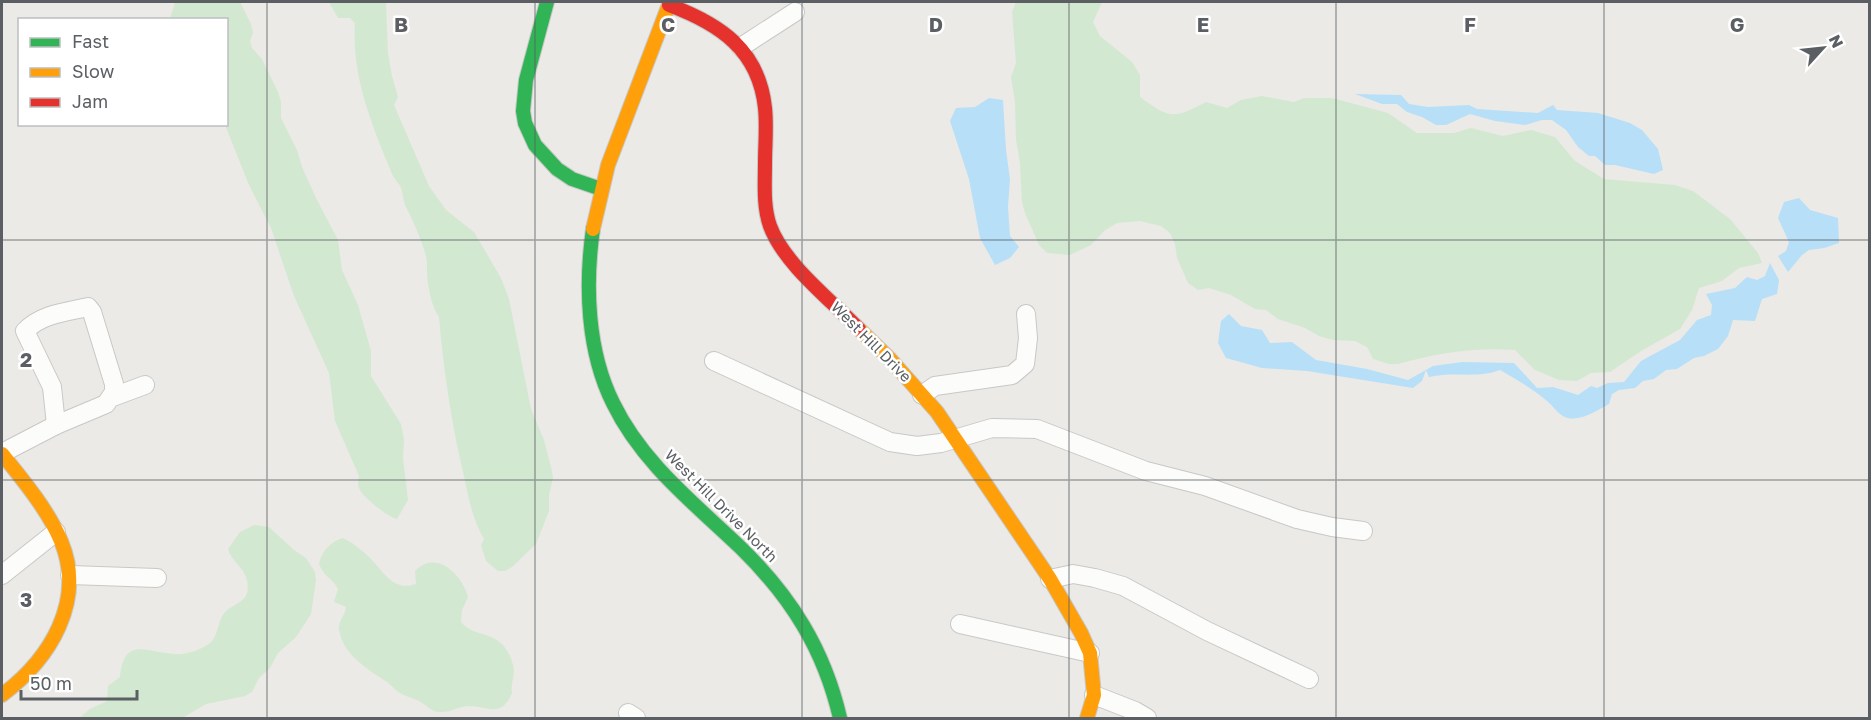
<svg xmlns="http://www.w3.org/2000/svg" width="1871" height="720" font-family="'Golos Text',sans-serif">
<rect width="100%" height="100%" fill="#ebeae6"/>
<!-- green -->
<g fill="#d3e8d0">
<path d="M175 2H240L251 24 253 33 250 41 252 48 262 59 278 92 281 102V118L297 150 302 167 316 198 338 240 342 270 358 305 371 351V376L401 424 404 440 403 458 408 500 397 519C388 517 364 498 360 490 357 485 358 481 359 476L335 421 329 373 294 296 271 228 249 185 225 125 226 124V20L170 19Z"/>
<path d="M329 2H386L388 53 392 76 398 97 394 105 429 186 446 210 474 232 501 278 509 299 531 409 544 440 551 467 553 478 549 495V511L536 544 512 567 505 571H498L486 561 481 545 484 539C470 516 467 486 460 459 450 413 443 365 439 317 432 307 430 295 428 283 426 274 428 265 426 256 421 238 413 221 405 205 403 199 403 193 401 188 399 183 395 180 393 176 373 128 351 76 355 23L350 18H338Z"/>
<path d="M1016 2H1102L1093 22 1100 36 1132 62 1140 75V97C1169 119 1174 119 1206 102L1227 108 1241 100 1262 96 1294 102 1304 98H1332L1388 113 1417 133H1454L1471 128 1503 136 1531 130 1555 137 1575 161 1604 179 1675 185 1693 191 1730 219 1758 253 1762 263 1739 268 1722 281 1699 288 1692 310 1680 329 1641 351 1610 372 1591 373 1577 381 1559 380 1535 370 1515 350C1475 347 1437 353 1398 364H1389L1373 359 1367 347 1355 341 1333 340 1319 336 1305 328 1278 319 1266 310 1255 309 1231 295 1209 288 1198 290 1188 283 1177 258 1175 244 1170 233 1161 226 1140 221 1117 223 1104 231 1091 245 1070 255 1047 253 1039 245 1025 213 1022 202 1020 163 1016 140 1015 102 1011 77 1016 63 1012 12Z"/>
<path d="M254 525 269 527 294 550 306 558 315 572 316 580 311 614 296 637 278 653 270 668 259 678 252 692 245 696 206 704 182 718H79L90 709 107 701 108 686 120 677C124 635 147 653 175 654 186 655 201 650 210 643 219 636 217 620 226 611 239 601 251 601 247 580 244 567 231 561 228 549L240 532Z"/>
<path d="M343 538C352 542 363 551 370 558 384 572 393 592 416 584L415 571C436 549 462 574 468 597L462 610 461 622C475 640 503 627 513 665 516 675 510 683 512 693 501 719 488 706 469 706 459 706 450 713 439 712 432 712 425 704 419 701 413 698 407 697 402 694 396 691 392 686 387 682 367 669 342 654 339 629 338 621 345 616 346 607L334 602 338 589C333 579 323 576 319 564 321 552 331 541 343 538Z"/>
</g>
<!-- water -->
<g fill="#b8dff8">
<path d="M1355 94 1401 95 1409 104 1428 107 1469 105 1477 109 1538 113 1553 105 1557 110 1598 113 1630 123 1642 130 1658 149 1663 170 1654 174 1615 165H1605L1595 156H1589L1578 147 1566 130 1552 120H1542L1525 125 1495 121 1470 114 1446 125H1436L1422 117 1407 112 1397 104H1382Z"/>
<path d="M989 98 1003 100 1006 150 1010 179 1008 207 1010 236 1019 247 1010 258 995 265 980 238 969 179 950 121 956 108 975 107Z"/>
<path d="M1799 198 1810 210 1838 218 1839 243 1824 248 1809 250 1802 255 1788 272 1778 256 1786 251 1789 242 1778 218 1784 202Z"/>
<path d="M1770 263 1779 280 1777 294 1762 299 1755 321 1733 320 1728 336 1718 349 1704 356 1694 358 1677 369 1666 370 1654 379 1643 381 1635 388 1619 390 1612 394 1609 404C1598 410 1579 423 1565 417 1559 415 1553 406 1547 401 1533 389 1516 379 1500 370 1476 379 1455 371 1429 377L1426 370 1422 381 1413 388 1307 371 1262 368 1226 358 1218 343 1221 321 1229 314 1241 326 1262 330 1270 343 1292 342 1316 360 1367 369 1408 380 1433 366 1462 362 1514 363 1537 388 1553 387 1578 395 1591 386 1597 388 1608 383 1624 382 1641 361 1680 340 1697 320 1711 315 1712 305 1706 294 1735 288 1747 277 1757 280 1765 276Z"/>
</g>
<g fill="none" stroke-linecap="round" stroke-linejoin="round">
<!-- street casing -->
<g stroke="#c8c8c8" stroke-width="20">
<g id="street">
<path d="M741 47 795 12"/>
<path d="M714 361 890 442 917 446 941 443 992 428 1037 429 1146 471 1205 486 1297 519 1332 527 1363 531"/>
<path d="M922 395 935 386 1012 375 1025 364 1028 338 1026 314"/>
<path d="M56 425 52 387 25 331C41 314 66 312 88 307L92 312 114 384V392L110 398"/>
<path d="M2 453 56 425 106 404 110 398 145 385"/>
<path d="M2 575 56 532"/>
<path d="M70 575 157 578"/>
<path d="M1050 579 1073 574 1095 578 1123 586 1207 631 1309 679"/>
<path d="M960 624 1090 653"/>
<path d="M1094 695 1135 711 1147 718"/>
<path d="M628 713 636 718"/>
</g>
</g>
<!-- fast casing -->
<g stroke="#c7c7c6" stroke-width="16">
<g id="fast">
<path d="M547 2 526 80 523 111 525 123 535 145 557 169 572 179 601 189"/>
<path d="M593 229C585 285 587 351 613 403 642 463 694 503 741 548 791 597 824 649 840 718"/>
</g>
</g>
<!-- slow casing -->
<g stroke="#c7c7c6" stroke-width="16">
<g id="slow">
<path d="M593 229 608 165 670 2"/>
<path d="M859 329 890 359 937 412 1050 579 1081 633 1090 653 1094 695 1087 718"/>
<path d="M2 454C23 480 48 510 61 541 86 601 50 659 2 695"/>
</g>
</g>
<!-- jam casing -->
<g stroke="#c7c7c6" stroke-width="16">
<path id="jam" d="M669 5C720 24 759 50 765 108 767 126 765 145 765 163 765 184 763 206 770 226 784 264 831 300 859 329"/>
</g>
<!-- street -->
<use href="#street" stroke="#fcfcfb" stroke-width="18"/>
<!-- fast -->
<use href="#fast" stroke="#30b455" stroke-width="14"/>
<!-- slow -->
<use href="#slow" stroke="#ff9f0a" stroke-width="14"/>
<!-- jam -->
<use href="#jam" stroke="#e5322d" stroke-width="14"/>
</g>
<!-- grid -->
<path fill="none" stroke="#5b5f64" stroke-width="1.5" stroke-opacity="0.55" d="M267 2V718M535 2V718M802 2V718M1069 2V718M1336 2V718M1604 2V718M2 240H1870M2 480H1870"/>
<g text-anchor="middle" stroke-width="5" stroke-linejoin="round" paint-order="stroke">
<!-- street labels -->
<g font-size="15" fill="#5b5f64" stroke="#fff">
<text transform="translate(871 342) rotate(45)" y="5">West Hill Drive</text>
<text transform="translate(721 506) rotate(45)" y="5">West Hill Drive North</text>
</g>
</g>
<g font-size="20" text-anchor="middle" font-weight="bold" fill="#5b5f64" stroke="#fff" stroke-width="5" stroke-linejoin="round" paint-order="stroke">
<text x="401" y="32">B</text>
<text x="668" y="32">C</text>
<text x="936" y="32">D</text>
<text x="1203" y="32">E</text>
<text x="1470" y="32">F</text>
<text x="1737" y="32">G</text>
<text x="26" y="367">2</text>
<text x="26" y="607">3</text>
</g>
<!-- border -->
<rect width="1871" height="720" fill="none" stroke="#5b5f64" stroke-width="6"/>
<!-- legend -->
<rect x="18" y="18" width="210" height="108" fill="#ffffff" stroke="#bdbfc1" stroke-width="1.5"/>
<rect x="30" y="38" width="30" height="9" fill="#30b455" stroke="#bdbfc1" stroke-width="1.5"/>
<text x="72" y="48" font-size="18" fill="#5b5f64">Fast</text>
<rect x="30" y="68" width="30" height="9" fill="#ff9f0a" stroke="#bdbfc1" stroke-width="1.5"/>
<text x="72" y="78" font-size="18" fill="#5b5f64">Slow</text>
<rect x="30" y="98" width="30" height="9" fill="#e5322d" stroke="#bdbfc1" stroke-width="1.5"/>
<text x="72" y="108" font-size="18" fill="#5b5f64">Jam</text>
<!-- north arrow -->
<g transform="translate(1823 48) rotate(63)" stroke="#ffffff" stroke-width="4.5" paint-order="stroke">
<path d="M0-4.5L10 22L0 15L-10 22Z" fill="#5b5f64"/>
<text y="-9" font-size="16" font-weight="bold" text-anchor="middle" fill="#5b5f64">N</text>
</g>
<!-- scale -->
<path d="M21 690v9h116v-9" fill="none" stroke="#5b5f64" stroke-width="3"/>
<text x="30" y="690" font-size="18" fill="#5b5f64" stroke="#ffffff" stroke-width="4.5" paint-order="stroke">50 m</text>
</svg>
